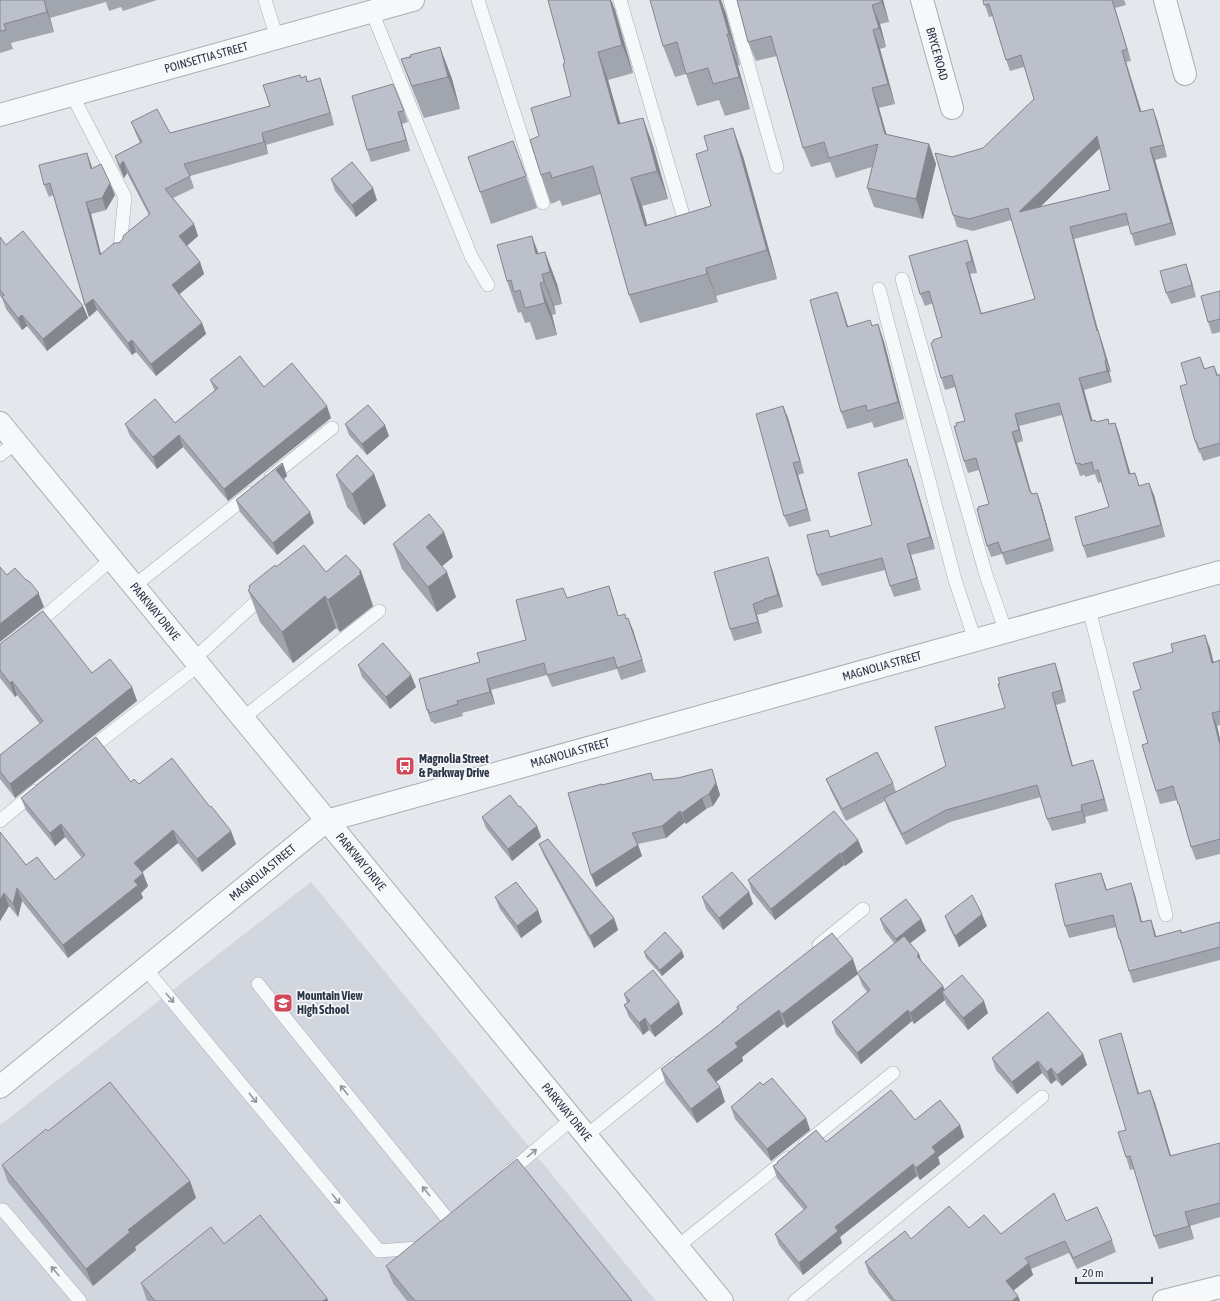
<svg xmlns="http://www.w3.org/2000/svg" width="1220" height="1301" font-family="'Asap Condensed',sans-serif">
<rect width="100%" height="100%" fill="#e4e7ec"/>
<!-- built -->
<path fill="#d2d6de" d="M311 882 656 1301H0V1125Z"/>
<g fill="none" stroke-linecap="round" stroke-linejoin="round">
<!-- service casing -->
<g stroke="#a9aeb7" stroke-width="14">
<g id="service">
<path d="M265 0 277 38"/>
<path d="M478 0 543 203"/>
<path d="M620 0 683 215"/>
<path d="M730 0 777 167"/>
<path d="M372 12 471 256 488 285"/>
<path d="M72 95 125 197 120 247"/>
<path d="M902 279 986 575 1006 632"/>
<path d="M879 289 955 580 975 640"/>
<path d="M0 455 16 442"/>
<path d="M271 477 332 428"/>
<path d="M134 586 251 493"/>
<path d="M1089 609 1166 915"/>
<path d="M33 627 112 559"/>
<path d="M194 659 266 593"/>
<path d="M243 718 379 611"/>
<path d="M86 752 199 665"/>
<path d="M0 821 36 791"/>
<path d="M819 945 863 909"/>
<path d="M145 968 379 1251 418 1248 423 1245"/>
<path d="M258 984 450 1222"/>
<path d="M586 1136 676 1063"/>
<path d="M805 1144 893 1073"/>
<path d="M507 1174 572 1119"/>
<path d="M0 1210H3L80 1301"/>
<path d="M677 1247 788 1158"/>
<path d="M795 1301 1042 1097"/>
</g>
</g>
<!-- minor casing -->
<g stroke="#a9aeb7" stroke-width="24">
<g id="minor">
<path id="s1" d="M922 0 952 108"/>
<path d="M1165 0 1185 74"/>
<path id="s2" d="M0 115 413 0"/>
<path d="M1164 1301 1220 1287"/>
</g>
</g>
<!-- tertiary casing -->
<g stroke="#a9aeb7" stroke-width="24">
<g id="tertiary">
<path id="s3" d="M0 423 722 1301"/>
<path id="s4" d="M0 1087 326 821 1220 572"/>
</g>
</g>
<!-- service -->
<use href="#service" stroke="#f7f8fa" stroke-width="13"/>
<!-- minor -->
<use href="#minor" stroke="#f7f8fa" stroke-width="22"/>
<!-- tertiary -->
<use href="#tertiary" stroke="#f7f8fa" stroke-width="22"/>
</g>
<!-- wall -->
<g fill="#a1a5ae" fill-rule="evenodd">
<path d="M0 0H157L123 11 121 7 109 11 106 2 50 18 54 32 11 43 13 49 0 53Z"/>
<path d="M548 0H611L615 10 633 73 608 80 620 124 643 118 653 146 668 199 642 206 647 225 711 206 743 156 777 279 716 296 718 302 640 323 629 295 601 194 562 206 560 200 551 204 541 175 571 96 565 63Z"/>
<path d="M651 0H721L726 14 740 65 738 66 750 109 725 116 719 100 697 106 686 74 675 77 663 46Z"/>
<path d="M737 0H883L889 22 880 24 886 47 880 49 895 104 879 108 886 134 929 144 936 164 923 219 874 207 867 188 872 167 836 178 830 162 811 167 803 148 777 56 756 61 748 42Z"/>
<path d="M983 0H1124L1126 5 1115 8 1131 61 1126 62 1141 112 1157 120 1167 157 1155 160 1176 235 1135 246 1129 225 1074 239 1098 330 1102 342 1111 372H1109L1112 382 1084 390 1092 421 1096 422 1110 424 1115 423 1119 434 1130 474 1140 486 1154 495 1165 537 1087 558 1083 546 1109 507 1101 482 1098 483 1095 474 1085 477V475L1080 476 1076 464 1062 415 1019 426 1023 441 1017 443 1031 492 1032 494 1037 493 1041 504 1054 551 1006 565 1002 554 991 557 987 546 979 509 989 504 979 470 968 473 964 461 957 426 965 421 955 387 945 390 941 378 933 342 942 337 933 303 925 306 920 294 967 240 971 252 977 273 970 274 981 313 1035 299 1011 220 973 231 957 227 953 215 952 157 983 148 1034 99 1024 67 1010 71 1006 60 993 16 989 17ZM1100 148 1110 190 1040 207Z"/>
<path d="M440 47 452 79 460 109 424 118 413 91 401 59Z"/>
<path d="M306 76 308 82 324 90 334 125 266 145 268 154 190 176 194 188 173 198 194 224 198 236 187 246 200 262 204 274 179 294 202 323 206 334 156 376 136 352 132 355 97 310 89 317 85 305 53 195 49 197 44 185 91 164 92 169 115 195 106 210 91 214 101 254 122 240 149 215 127 173 124 178 119 168 115 156 140 143 136 134 131 122 170 133 270 106 301 78Z"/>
<path d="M352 96 404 111 408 122 402 124 410 151 371 162 367 150Z"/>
<path d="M525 173 537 208 491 224 480 192Z"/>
<path d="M331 179 377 200 356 217 335 191Z"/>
<path d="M0 237 6 245 83 306 88 318 47 351 27 326 22 330 6 309 2 298 0 296Z"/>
<path d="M545 252 557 284 562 304 554 306 556 314 552 315 557 335 536 340 530 322 525 323 521 312 518 313 507 281 538 254Z"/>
<path d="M1190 276 1196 297 1171 304 1166 293Z"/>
<path d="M1220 291V332L1212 334 1208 322Z"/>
<path d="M837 292 843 310 848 326H873L878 324 884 342 904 419 874 428 872 422 847 429 841 412Z"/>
<path d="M1200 357 1205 369 1214 366 1218 375H1220V456L1203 461 1200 452 1199 453 1195 441Z"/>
<path d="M210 380 264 387 331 418 228 501 183 447 157 469 130 436 125 424 175 423 215 391Z"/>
<path d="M783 406 788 418 804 473 798 475 811 521 789 527 784 516Z"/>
<path d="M345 424 389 436 367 455 349 435Z"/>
<path d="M907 459 914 478 935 549 911 555 921 590 894 597 890 586 885 570 822 586 817 575 830 537 872 525Z"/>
<path d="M283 464 287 476 284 479 314 523 277 555 240 512 236 500Z"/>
<path d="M374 474 386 506 364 525 347 507 336 475Z"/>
<path d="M444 532 453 557 442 566 456 597 437 612 402 569 393 544Z"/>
<path d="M276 567 326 572 361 571 373 606 340 632 336 628 293 663 260 622 248 590 250 589 249 586Z"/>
<path d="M772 569 783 607 768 611 769 612 757 615 762 633 734 641 730 629Z"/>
<path d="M563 588 567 598H613L618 616 627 619 633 630 646 672 621 680 617 669 552 687 547 675 491 690 495 704 462 713 463 716 434 724 433 722H431L427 710 480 662 526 640Z"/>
<path d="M0 644 92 673 132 687 137 701 15 798 0 779V755L40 724 17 695 15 697 0 678Z"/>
<path d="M1210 648 1213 662 1220 660V725L1217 726 1220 739V854L1196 860 1191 847 1183 817 1177 800 1160 804 1156 791 1148 743 1141 689 1173 652Z"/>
<path d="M358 665 416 687 390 709 362 677Z"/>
<path d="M1059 675 1066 702 1056 705 1073 766 1097 772 1108 811 1085 817 1086 823 1052 831 1047 819 1041 797 950 822 906 845 888 810 885 801 846 821 831 791 826 779 893 783 896 792 946 766 1005 708Z"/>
<path d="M712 769 720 795 713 806 706 809 686 824 685 822 666 838 638 844 642 856 596 887 602 785 651 773 653 780 678 778Z"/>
<path d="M131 782 139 784 236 844 202 872 178 843 142 872 148 886 141 893 143 898 68 958 22 901 18 917 9 906 0 921V832L26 865 55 880 82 858 65 837 55 846 26 810 21 798Z"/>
<path d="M519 807 537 826 541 837 512 861 486 828 482 817Z"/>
<path d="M858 840 863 852 845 866 844 865 775 920 752 892 748 880Z"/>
<path d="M539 844 614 918 618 930 594 948 544 856Z"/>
<path d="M1101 873 1107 890 1135 895 1142 922 1151 920 1156 936 1182 933 1220 922V960L1133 983 1129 971 1123 951 1119 939 1116 927 1069 938 1065 926Z"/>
<path d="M749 892 753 904 723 930 706 909 702 897Z"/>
<path d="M495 897 542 922 521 938 500 909Z"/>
<path d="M945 916 987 926 959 947 949 927Z"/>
<path d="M880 919H921L926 931 910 943 919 954 921 961 943 986 945 990 988 1013 968 1030 946 1004 945 1000 914 1024 912 1021 861 1064 836 1034 832 1022 867 992 862 985 858 974 787 1028 784 1024 742 1057 743 1061 716 1082 720 1087 725 1102 697 1123 666 1084 661 1069 722 1023 738 1009 737 1007 858 973 894 943 884 930Z"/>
<path d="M682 951 684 957 662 976 646 958 644 952Z"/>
<path d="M624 994 683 1014 655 1037 649 1030 643 1035 629 1017 624 1005 627 1003Z"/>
<path d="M1121 1033 1125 1046 1139 1094 1150 1090 1155 1103 1171 1156 1220 1143V1217L1190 1226 1194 1239 1159 1249 1154 1236 1134 1169 1130 1170 1126 1157V1130Z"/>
<path d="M1083 1054 1087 1065 1062 1086 1056 1080 1051 1084 1042 1073 1017 1094 996 1070 992 1058Z"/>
<path d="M731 1107 806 1118 810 1130 771 1161 735 1119Z"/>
<path d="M915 1120 960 1125 964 1137 938 1157 940 1164 920 1180 917 1176 840 1237 842 1243 803 1275 779 1245 775 1234 804 1210 777 1178 773 1166 777 1163V1162L826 1142Z"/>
<path d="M48 1131 190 1181 196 1198 135 1247 136 1250 93 1286 8 1182 2 1165Z"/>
<path d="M1066 1221 1112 1240 1116 1252 1077 1269 1069 1253 1031 1269 1033 1275 1013 1291 1018 1296 1020 1301H891L869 1274 865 1262 911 1239 969 1228 1001 1234Z"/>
<path d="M224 1244 327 1298 328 1301H147L141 1283Z"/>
<path d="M386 1266 632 1301H407L393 1283Z"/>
</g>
<!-- shaded-wall -->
<g fill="#83868d">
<path d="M44 0 50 18 54 32 47 12Z"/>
<path d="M610 0H611L615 10 633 73 622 45Z"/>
<path d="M719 0H721L726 14 740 65 729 34Z"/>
<path d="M881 0H883L889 22Z"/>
<path d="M1112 0 1115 8 1131 61 1127 49Z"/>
<path d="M872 5 880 24 886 47 879 28Z"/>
<path d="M873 30 880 49 895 104 888 84Z"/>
<path d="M727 34 738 66 750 109 739 77Z"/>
<path d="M440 47 452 79 460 109 448 77Z"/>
<path d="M1122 51 1126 62 1145 123 1140 112Z"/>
<path d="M598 52 608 80 629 153 618 124Z"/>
<path d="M320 78 324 90 334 125 330 113Z"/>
<path d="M872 88 879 108 892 153 885 134Z"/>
<path d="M1153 109 1157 120 1167 157 1163 145Z"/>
<path d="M398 112 402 124 410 151 406 140Z"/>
<path d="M643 118 653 146 668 199 657 171Z"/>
<path d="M733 128 743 156 777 279 767 250Z"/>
<path d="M262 133 266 145 268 154 264 142Z"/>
<path d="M1097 136 1101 147 1023 224 1019 212Z"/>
<path d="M929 144 936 164 923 219 916 199Z"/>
<path d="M1150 148 1155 160 1176 235 1171 223Z"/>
<path d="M87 153 91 164 95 181 91 169Z"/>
<path d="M123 161 127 173 124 178 120 166Z"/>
<path d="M631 178 642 206 655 254 645 226Z"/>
<path d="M110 183 115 195 106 210 102 198Z"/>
<path d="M373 188 377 200 356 217 352 205Z"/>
<path d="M86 202 91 214 104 267 100 255Z"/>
<path d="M194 224 198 236 184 248 179 236Z"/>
<path d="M1070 227 1074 239 1101 342 1097 331Z"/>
<path d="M532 236 544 268 536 254Z"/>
<path d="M967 240 971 252 977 273 972 261Z"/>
<path d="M545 252 557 284 562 304 550 272Z"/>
<path d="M200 262 204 274 176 297 172 285Z"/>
<path d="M966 263 970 274 985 325 981 314Z"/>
<path d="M1186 264 1190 276 1196 297 1192 285Z"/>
<path d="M706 268 716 296 718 302 707 274Z"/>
<path d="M542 274 554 306 556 314 544 282Z"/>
<path d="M540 283 552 315 557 335 545 303Z"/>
<path d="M837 292 843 310 853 344 847 327Z"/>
<path d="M93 299 97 310 89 317 85 305Z"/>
<path d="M83 306 88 318 47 351 43 339Z"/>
<path d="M22 315 27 326 22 330 18 318Z"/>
<path d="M202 323 206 334 156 376 151 364Z"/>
<path d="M878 324 884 342 904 419 898 402Z"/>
<path d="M1098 330 1102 342 1111 372 1106 360Z"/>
<path d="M132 340 136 352 132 355 128 343Z"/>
<path d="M1105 361 1109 372 1112 382 1107 371Z"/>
<path d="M1079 378 1084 390 1096 433 1091 421Z"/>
<path d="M327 406 331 418 228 501 224 489Z"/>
<path d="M783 406 788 418 804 473 800 461Z"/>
<path d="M1015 414 1019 426 1023 441 1019 430Z"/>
<path d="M1115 423 1119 434 1134 486 1129 474Z"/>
<path d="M385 425 389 436 367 455 362 444Z"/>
<path d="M1012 432 1017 443 1034 504 1030 492Z"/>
<path d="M179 435 183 447 157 469 153 457Z"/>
<path d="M793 463 798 475 811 521 807 509Z"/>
<path d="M283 464 287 476 280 482 276 470Z"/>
<path d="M910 466 914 478 935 549 930 537Z"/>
<path d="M374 474 386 506 364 525 352 494Z"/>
<path d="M1149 483 1154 495 1165 537 1161 525Z"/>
<path d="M1037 493 1041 504 1054 551 1050 539Z"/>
<path d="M310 512 314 523 277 555 273 543Z"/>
<path d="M444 532 453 557 435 572 426 547Z"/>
<path d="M907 544 911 555 921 590 917 578Z"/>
<path d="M768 557 772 569 783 607 778 595Z"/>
<path d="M361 571 373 606 340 632 328 600Z"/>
<path d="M447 572 456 597 437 612 428 587Z"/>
<path d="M609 586 613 598 622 628 618 616Z"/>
<path d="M38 592 44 607 0 642V624Z"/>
<path d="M325 596 336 628 293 663 282 632Z"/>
<path d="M753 604 757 615 762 633 758 622Z"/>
<path d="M628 618 633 630 646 672Z"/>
<path d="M1205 635 1210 648 1217 676 1212 663Z"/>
<path d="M1055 663 1059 675 1066 702 1062 690Z"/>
<path d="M411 675 416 687 390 709 386 697Z"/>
<path d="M487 679 491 690 495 704 490 692Z"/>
<path d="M12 681 17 695 15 697 10 683Z"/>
<path d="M132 687 137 701 15 798 10 784Z"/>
<path d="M1052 693 1056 705 1076 778 1072 766Z"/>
<path d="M1212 713 1217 726 1220 739V745Z"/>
<path d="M1093 760 1097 772 1108 811 1104 799Z"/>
<path d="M712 769 720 795 713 806 709 794Z"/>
<path d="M702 798 706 809 686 824 682 813Z"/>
<path d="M1081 805 1085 817 1086 823 1082 811Z"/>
<path d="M680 811 685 822 666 838 662 826Z"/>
<path d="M61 824 65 837 55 846 50 833Z"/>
<path d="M537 826 541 837 512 861 508 849Z"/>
<path d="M173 830 178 843 139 875 134 863Z"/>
<path d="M231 831 236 844 202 872 197 859Z"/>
<path d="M858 840 863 852 845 866 841 854Z"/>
<path d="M638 845 642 856 596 887 591 875Z"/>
<path d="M840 853 844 865 775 920 771 909Z"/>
<path d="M143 873 148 886 141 893 143 898 68 958 63 945Z"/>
<path d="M1101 873 1105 884 1110 902 1106 890Z"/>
<path d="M1131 883 1135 895 1145 934 1141 922Z"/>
<path d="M17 888 22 901 18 917 13 904Z"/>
<path d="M749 892 753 904 723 930 719 918Z"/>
<path d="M4 893 9 906 0 921V900Z"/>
<path d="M538 910 542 922 521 938 517 926Z"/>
<path d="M982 914 987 926 959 947 955 936Z"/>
<path d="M614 918 618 930 594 948 590 936Z"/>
<path d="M921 919 926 931 900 951 896 939Z"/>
<path d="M1151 920 1155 932 1159 948 1155 937Z"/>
<path d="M682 951 684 957 662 976 660 970Z"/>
<path d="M919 954 923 966 917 956Z"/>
<path d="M853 959 858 974 787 1028 782 1014Z"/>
<path d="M943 986 947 998 942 992 945 1000 914 1024 910 1013Z"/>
<path d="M984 1001 988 1013 968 1030 963 1018Z"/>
<path d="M679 1002 683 1014 655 1037 650 1026Z"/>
<path d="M779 1010 784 1024 742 1057 743 1061 712 1085 707 1070 735 1043Z"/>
<path d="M908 1010 912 1021 861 1064 857 1053Z"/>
<path d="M645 1018 649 1030 643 1035 639 1023Z"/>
<path d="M1121 1033 1125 1046 1143 1107 1138 1094Z"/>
<path d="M1083 1054 1087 1065 1062 1086 1057 1075Z"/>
<path d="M1038 1061 1042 1073 1017 1094 1012 1082Z"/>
<path d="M1051 1068 1056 1080 1051 1084 1047 1072Z"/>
<path d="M720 1087 725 1102 697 1123 691 1109Z"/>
<path d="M1150 1090 1155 1103 1175 1169 1170 1156Z"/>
<path d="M806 1118 810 1130 771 1161 767 1149Z"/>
<path d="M960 1125 964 1137 938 1157 940 1164 920 1180 916 1168 932 1147Z"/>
<path d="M913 1164 917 1176 840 1237 842 1243 803 1275 799 1263 835 1227Z"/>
<path d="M190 1181 196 1198 135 1247 136 1250 93 1286 86 1269 128 1230Z"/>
<path d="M1185 1212 1190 1226 1194 1239 1189 1226Z"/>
<path d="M1029 1263 1033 1275 1010 1293 1006 1281Z"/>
<path d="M1018 1296 1020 1301H1012Z"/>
<path d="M327 1298 328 1301H323Z"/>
</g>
<!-- building -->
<g fill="#bbc0ca" stroke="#83868d" fill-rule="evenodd">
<path d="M0 0H44L47 12 4 24 6 30 0 31Z"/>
<path d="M548 0H610L622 45 598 52 618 124 643 118 657 171 631 178 645 226 711 206 696 154 708 150 704 136 733 128 767 250 706 268 707 274 629 295 593 166 552 178 550 172 541 175 530 140 539 136 531 108 571 96 563 64 565 63Z"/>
<path d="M650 0H719L729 34H727L739 77 713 84 708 68 686 74 677 42 663 46Z"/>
<path d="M737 0H881L882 2 872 5 879 28 873 30 888 84 872 88 885 134 929 144 916 199 867 188 878 144 829 158 824 142 803 148 771 36 748 42Z"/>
<path d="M983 0H1112L1127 49 1122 51 1140 112 1153 109 1163 145 1150 148 1171 223 1131 234 1126 213 1070 227 1097 331 1098 330 1106 360 1105 361 1107 371 1079 378 1091 421 1095 420 1096 422 1108 419 1109 424 1115 423 1129 474 1135 473 1139 486 1149 483 1161 525 1083 546 1075 517 1109 507 1098 470 1094 471 1092 462 1081 465 1080 463 1076 464 1059 403 1015 414 1019 430 1012 432 1030 492H1031L1032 494 1037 493 1050 539 1002 553 998 542 987 546 977 509H979L978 507 989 504 976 458 964 461 954 426H957L956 423 965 421 952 375 941 378 931 343 933 342V340L942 337 929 291 920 294 909 256 967 240 972 261 966 263 981 314 1035 299 1008 208 969 219 953 215 935 153 952 157 983 148 1034 99 1021 55 1006 60 989 4 984 5ZM1097 136 1110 190 1019 212Z"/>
<path d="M440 47 448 77 412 86 401 59 411 57 410 55Z"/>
<path d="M300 75 301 78 306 76 307 82 320 78 330 113 262 133 264 142 184 164 190 176 165 189 194 224 179 236 200 262 172 285 202 323 151 364 132 340 128 343 93 299 85 305 50 183 44 185 39 165 87 153 91 169 101 164 110 183 102 198 86 202 100 255 114 243H119L122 240 124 235 150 214 123 161 120 166 115 156 142 142 131 122 157 109 170 133 270 106 263 85Z"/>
<path d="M393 84 404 111 398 112 406 140 367 150 352 96Z"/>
<path d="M513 141 526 176 480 192 468 157Z"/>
<path d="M352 162 373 188 352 205 331 179Z"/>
<path d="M23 231 83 306 43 339 22 315 18 318 2 297 4 295 0 290V237L6 245Z"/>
<path d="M532 236 536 254 545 252 550 272 542 274 544 282 540 283 545 303 525 308 520 290 514 292 511 280 507 281 497 245Z"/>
<path d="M1186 264 1192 285 1166 293 1160 271Z"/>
<path d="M1220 291V319L1208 322 1201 296Z"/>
<path d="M837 292 847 327 870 320 872 326 878 324 898 402 867 411 866 405 841 412 810 300Z"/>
<path d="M240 356 264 387 292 363 327 406 224 489 179 435 153 457 125 424 155 399 175 423 218 388 210 380Z"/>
<path d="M1200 357 1204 369 1214 366 1217 376 1220 374V443L1199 449 1196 441H1195L1180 386 1187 384 1181 363Z"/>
<path d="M368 405 385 425 362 444 345 424Z"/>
<path d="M783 406 800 461 793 463 807 509 784 516 756 414Z"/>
<path d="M357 455 374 474 352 494 336 475Z"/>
<path d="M907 459 909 467 910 466 930 537 907 544 917 578 890 586 882 558 817 575 807 535 828 530 830 537 872 525 858 473Z"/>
<path d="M282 463 283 464 276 470 310 512 273 543 236 500Z"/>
<path d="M429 514 444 532 426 547 447 572 428 587 393 544Z"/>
<path d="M304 545 326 572 346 555 361 571 359 572 361 574 328 600 325 596 282 632 248 590 250 588 249 586 275 565 276 567Z"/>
<path d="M768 557 778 595 764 599V600L753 604 758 622 730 629 714 572Z"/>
<path d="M0 567 7 575 15 568 25 579 30 582 38 592 39 593 0 624Z"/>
<path d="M609 586 618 616 625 614 626 619 628 618 642 660 617 668 614 657 547 675 544 663 487 679 490 692 457 701 458 704 429 713V710H427L419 679 480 662 477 653 526 640 516 600 563 588 567 598Z"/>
<path d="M43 611 92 673 110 659 132 687 10 784 0 771V755L43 721 12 681 10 683 0 670V644Z"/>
<path d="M1205 635 1212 663 1220 660V711L1212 713 1220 745V839L1191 847 1179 804H1178L1173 786 1156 791 1142 745 1148 743 1133 692 1141 689 1133 663 1173 652 1171 644Z"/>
<path d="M383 643 411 675 386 697 358 665Z"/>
<path d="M1055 663 1062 690 1052 693 1072 766 1093 760 1104 799 1081 805 1082 811 1047 819 1037 785 946 810 902 834 884 798 946 766 935 727 1005 708 998 684H1000L998 678Z"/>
<path d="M96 737 131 782 134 779 139 784 172 758 210 807 211 806 231 831 197 859 173 830 134 863 143 873 134 881 138 885 63 945 17 888 13 904 4 893 0 900V832L26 865 37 857 55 880 85 855 61 824 50 833 21 798Z"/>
<path d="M877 752 893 783 842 809 826 779Z"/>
<path d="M712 769 716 783 709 794 702 798 682 813 680 811 662 826 632 833 638 845 591 875 568 793 602 784V785L651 773 653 780 678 778Z"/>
<path d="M510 795 519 807 520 806 537 826 508 849 482 817Z"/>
<path d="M834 811 858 840 841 854 840 853 771 909 748 880Z"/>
<path d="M548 839 614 918 590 936 539 844Z"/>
<path d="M732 872 749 892 719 918 702 897Z"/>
<path d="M1101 873 1106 890 1131 883 1141 922 1151 920 1155 937 1181 930V933L1220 922V947L1129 971 1120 939H1119L1113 915 1065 926 1055 884Z"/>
<path d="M516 882 538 910 517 926 495 897Z"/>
<path d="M972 895 982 914 955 936 945 916Z"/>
<path d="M906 899 921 919 896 939 880 919Z"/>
<path d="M665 932 682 951 660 970 644 952Z"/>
<path d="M832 933 853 959 782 1014 779 1010 735 1043 738 1047 707 1070 720 1087 691 1109 661 1069 723 1022H722L738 1009 737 1007Z"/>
<path d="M904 936 919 954 917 956 943 986 910 1013 908 1010 857 1053 832 1022 870 990 857 973Z"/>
<path d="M653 970 679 1002 650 1026 645 1018 639 1023 624 1005 630 1001 624 994Z"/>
<path d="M962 975 984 1001 963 1018 942 992Z"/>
<path d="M1048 1012 1083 1054 1057 1075 1051 1068 1047 1072 1038 1061 1012 1082 992 1058Z"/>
<path d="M1121 1033 1138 1094 1150 1090 1170 1156 1220 1143V1203L1185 1212 1189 1226 1154 1236 1130 1156 1126 1157 1118 1132 1126 1130 1099 1040Z"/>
<path d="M772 1078 806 1118 767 1149 731 1107 760 1082 763 1085Z"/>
<path d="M110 1082 190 1181 128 1230 130 1232 86 1269 2 1165 46 1129 48 1131Z"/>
<path d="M891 1090 915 1120 940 1100 960 1125 932 1147 936 1152 916 1168 913 1164 835 1227 838 1231 799 1263 775 1234 807 1207 773 1166 778 1163 777 1162 816 1130 826 1142Z"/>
<path d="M517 1159 632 1301H415L386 1266Z"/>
<path d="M1054 1193 1066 1221 1097 1207 1112 1240 1073 1258 1065 1241 1025 1258 1029 1263 1006 1281 1018 1296 1012 1301H895L865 1262 905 1231 911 1239 949 1206 969 1228 984 1215 1001 1234Z"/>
<path d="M260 1215 327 1298 323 1301H155L141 1283 211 1227 224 1244Z"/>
</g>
<!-- one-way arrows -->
<defs><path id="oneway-shaft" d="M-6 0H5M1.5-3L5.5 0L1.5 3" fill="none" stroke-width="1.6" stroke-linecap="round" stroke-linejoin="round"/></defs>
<g stroke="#9196a0">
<use href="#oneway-shaft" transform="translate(170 998) rotate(50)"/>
<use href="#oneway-shaft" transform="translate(344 1090) rotate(-129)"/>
<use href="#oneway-shaft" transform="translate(253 1098) rotate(51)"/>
<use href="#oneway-shaft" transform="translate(532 1153) rotate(-40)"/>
<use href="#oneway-shaft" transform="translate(426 1191) rotate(-129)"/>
<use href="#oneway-shaft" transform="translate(336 1199) rotate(51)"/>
<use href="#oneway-shaft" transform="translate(55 1271) rotate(-131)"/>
</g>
<!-- icons -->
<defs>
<g id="bus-square" transform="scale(1)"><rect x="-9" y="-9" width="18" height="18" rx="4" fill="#d1495b" stroke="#f4f6f9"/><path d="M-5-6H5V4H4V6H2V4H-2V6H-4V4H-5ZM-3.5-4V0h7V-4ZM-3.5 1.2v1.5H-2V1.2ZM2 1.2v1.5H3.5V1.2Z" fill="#fff"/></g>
<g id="school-square" transform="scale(1)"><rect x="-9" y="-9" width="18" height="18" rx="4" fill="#d1495b" stroke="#f4f6f9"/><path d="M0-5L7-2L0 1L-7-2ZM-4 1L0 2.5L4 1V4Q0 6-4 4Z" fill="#fff"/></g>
</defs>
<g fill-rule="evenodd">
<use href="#bus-square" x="405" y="766"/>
<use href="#school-square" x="283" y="1003"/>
</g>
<g text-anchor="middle" stroke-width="3.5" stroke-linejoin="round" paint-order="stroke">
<!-- street labels -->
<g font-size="12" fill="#2b3445" stroke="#f4f6f9">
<text dy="4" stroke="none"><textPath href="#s1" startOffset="56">BRYCE ROAD</textPath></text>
<text dy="4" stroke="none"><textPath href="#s2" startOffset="214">POINSETTIA STREET</textPath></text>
<text dy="4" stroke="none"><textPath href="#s3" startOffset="244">PARKWAY DRIVE</textPath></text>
<text dy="4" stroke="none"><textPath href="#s4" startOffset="998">MAGNOLIA STREET</textPath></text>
<text dy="4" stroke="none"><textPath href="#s4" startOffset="674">MAGNOLIA STREET</textPath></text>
<text dy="4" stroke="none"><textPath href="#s3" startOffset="568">PARKWAY DRIVE</textPath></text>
<text dy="4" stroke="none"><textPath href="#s4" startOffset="339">MAGNOLIA STREET</textPath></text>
<text dy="4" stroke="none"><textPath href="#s3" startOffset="892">PARKWAY DRIVE</textPath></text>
</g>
<!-- poi labels -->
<g font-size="12" font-weight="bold" fill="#2b3445" stroke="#f4f6f9" text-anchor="start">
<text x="419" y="763">Magnolia Street<tspan x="419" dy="14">&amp; Parkway Drive</tspan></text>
<text x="297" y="1000">Mountain View<tspan x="297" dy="14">High School</tspan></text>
</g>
</g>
<!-- scale -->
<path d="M1076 1277v6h76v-6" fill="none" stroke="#2b3445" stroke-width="2"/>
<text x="1082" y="1277" font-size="12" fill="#2b3445" stroke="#f4f6f9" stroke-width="3" paint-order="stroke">20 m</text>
</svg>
